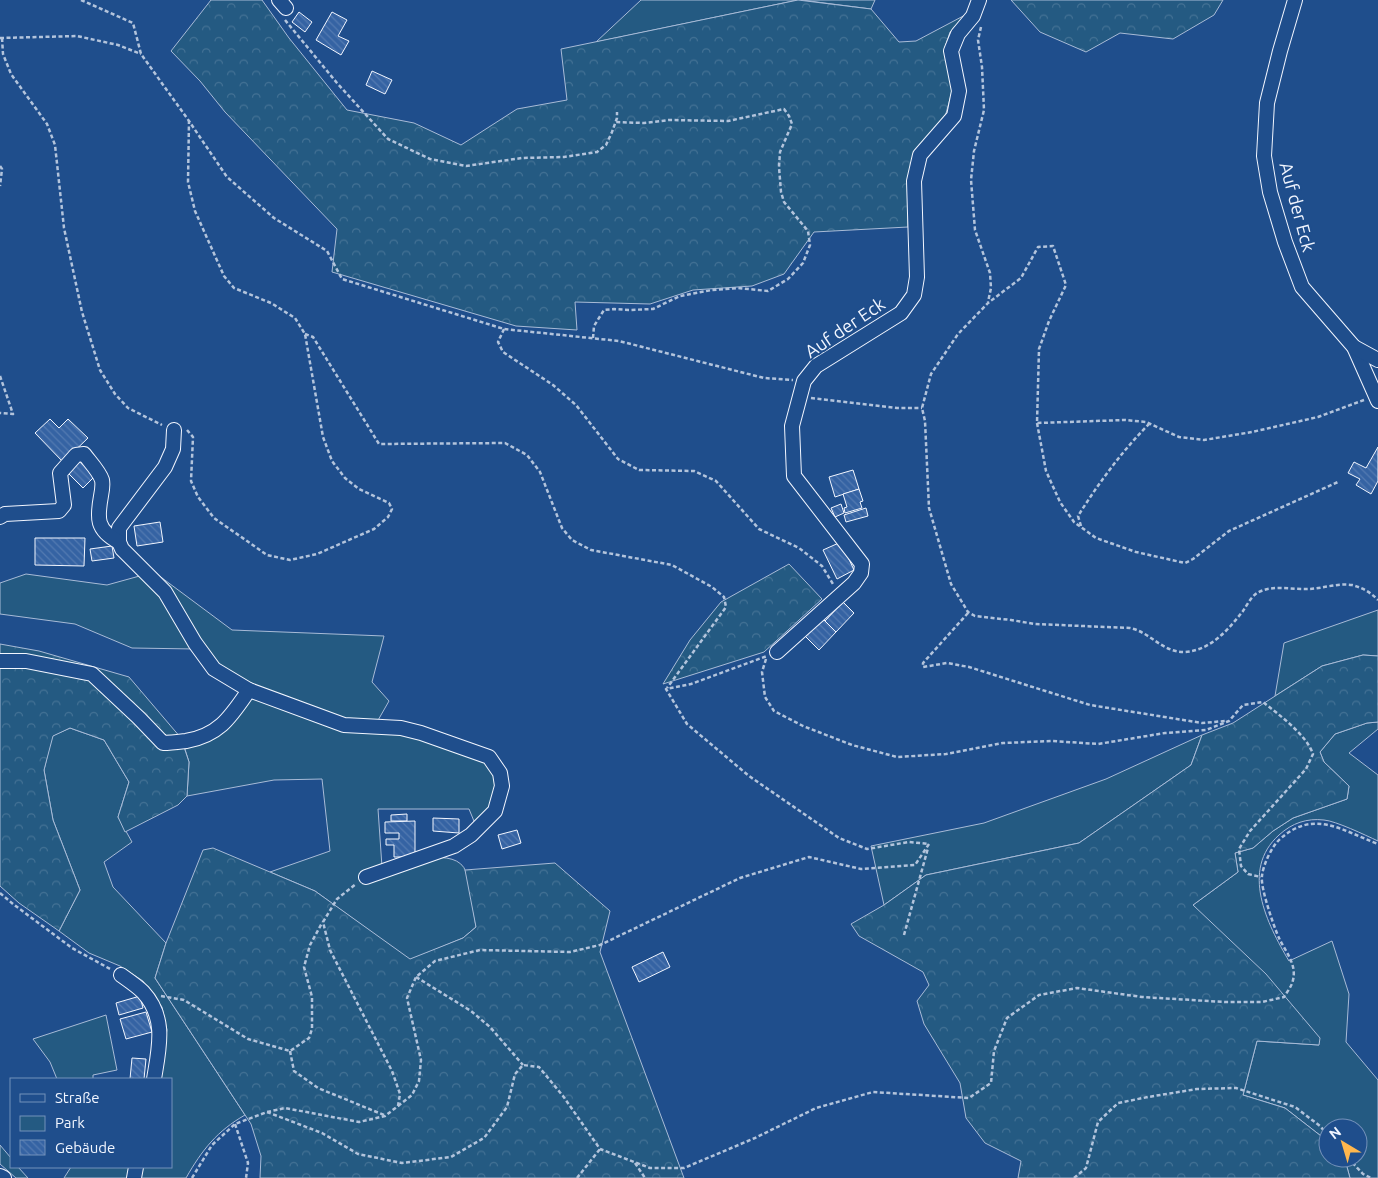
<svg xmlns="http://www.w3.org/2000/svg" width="1378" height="1178" font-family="Ubuntu,sans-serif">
<defs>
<pattern id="forest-crowns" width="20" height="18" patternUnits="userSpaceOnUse" patternTransform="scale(1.25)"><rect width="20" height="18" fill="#245a82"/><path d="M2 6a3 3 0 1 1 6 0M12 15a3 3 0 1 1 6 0" fill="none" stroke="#447295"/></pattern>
<pattern id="building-back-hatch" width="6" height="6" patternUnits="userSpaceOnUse" patternTransform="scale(1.25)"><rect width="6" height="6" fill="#3563a3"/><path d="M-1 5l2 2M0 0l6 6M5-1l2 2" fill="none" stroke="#537ab1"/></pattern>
</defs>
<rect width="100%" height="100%" fill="#1f4e8c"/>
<!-- green -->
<g fill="#245a82" stroke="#a8bbd7">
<path d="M641 0H798L596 42Z"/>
<path d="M801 0H875L871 9Z"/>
<path d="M154 572 232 630 384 636 372 682 389 701 377 722 344 720 250 687 195 649 132 648 75 624 0 614V583L26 574 107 585Z"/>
<path d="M1378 610V656L1363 655 1322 666 1275 696 1284 643Z"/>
<path d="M261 698 329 724 395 730 486 760 498 784 490 808 476 826 469 809H378L382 867C403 863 457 845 466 872 471 889 473 909 476 927L463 938 410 960 315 891 270 872 330 851 322 779 274 780 187 796 189 762 183 743 244 704 251 699Z"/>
<path d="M1378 722V729L1349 753 1378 775V841C1365 835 1336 821 1324 820 1307 818 1292 823 1279 835 1240 870 1267 924 1289 961L1332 941 1349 994 1346 1042 1378 1080V1178H1350L1347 1167 1340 1158H1358V1128H1328V1144L1321 1136 1285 1108 1243 1095 1257 1041 1319 1045 1193 905 1238 872 1235 853 1253 848 1273 831 1293 818 1347 799 1349 786 1324 762 1320 752 1335 734 1367 723Z"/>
<path d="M70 728 104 740 129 782 118 817 132 842 104 862 113 887 166 943 155 978 245 1115C217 1131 202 1150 186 1178H138L139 1167H171V1079H158L167 1030 162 1007 143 981 120 966 89 953 59 931 80 890 53 820 44 770 52 736Z"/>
<path d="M1202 735 1191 765 1079 843 926 875 884 905 871 846 984 823 1106 779Z"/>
<path d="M106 1015 117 1070 93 1075V1079H57L50 1062 33 1039Z"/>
<path d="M0 1145 11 1158V1167H18L28 1178H16L0 1164Z"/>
<path d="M71 1167H133L132 1178H64Z"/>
</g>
<!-- forest -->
<g fill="url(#forest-crowns)" stroke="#a8bbd7">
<path d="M211 0H262L289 38 347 110 414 123 461 145 517 109 567 100 561 49 798 0 871 9 899 42 916 41 967 14 950 32 945 47 953 88 945 117 908 181V227L814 232 784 274 752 286 693 290 650 304 575 302 577 330 516 326 332 272 337 229 225 112 200 81 171 51Z"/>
<path d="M1011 0H1223L1214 15 1173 39 1120 33 1086 52 1040 32Z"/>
<path d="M789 564 822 599 764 652 663 684 690 640 721 602Z"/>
<path d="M0 644 39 651 129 677 181 738 189 762 187 796 178 805 125 832 118 817 129 782 104 740 70 728 53 736 44 770 53 820 80 890 59 931 19 903 0 886Z"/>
<path d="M1363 655 1378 656V722L1367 723 1335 734 1320 752 1324 762 1349 786 1347 799 1293 818 1273 831 1253 848 1235 853 1238 872 1193 905 1266 974 1320 1038 1319 1045 1257 1041 1243 1095 1285 1108 1321 1136 1328 1144V1158H1340L1347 1167 1350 1178H1018L1021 1161 985 1143 966 1118 960 1083 924 1024 917 1001 929 985 923 972 859 936 851 924 884 905 926 875 1079 843 1191 765 1202 735 1233 723 1322 666Z"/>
<path d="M213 848 315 891 410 959 463 938 476 927 465 870 555 863 610 911 600 952 684 1178H260L261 1156 251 1124 155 978 166 943 203 850Z"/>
</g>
<!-- building -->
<g fill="url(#building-back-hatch)" stroke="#f2f6ff">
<path d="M299 12 312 22 305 32 292 22Z"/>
<path d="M332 12 347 20 338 36 349 41 341 55 316 40Z"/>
<path d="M372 71 392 80 385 94 366 85Z"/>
<path d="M50 419 59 428 68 419 88 438 63 462 35 433Z"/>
<path d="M1378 447V481L1371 494 1356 485 1360 479 1348 473 1354 462 1366 468Z"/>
<path d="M80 458 97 474 83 488 67 472Z"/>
<path d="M853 470 859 489 835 497 829 477Z"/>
<path d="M859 489 863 501 860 502 862 508 845 513 844 508 847 507 843 494Z"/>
<path d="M841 504 844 513 835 517 831 508Z"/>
<path d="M866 508 868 516 846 522 844 515Z"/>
<path d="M160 522 163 542 137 546 134 526Z"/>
<path d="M35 538H85L84 566 35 565Z"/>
<path d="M841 542 854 570 837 579 823 550Z"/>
<path d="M112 546 114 558 92 561 90 549Z"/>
<path d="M843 602 854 613 836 632 825 621Z"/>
<path d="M822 618 836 632 819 650 805 636Z"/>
<path d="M407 814V821H391V815Z"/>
<path d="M433 818 459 819V833L433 831Z"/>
<path d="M415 821V857H394V845H386V839H399V833H385V822Z"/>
<path d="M517 830 521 843 502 849 498 835Z"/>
<path d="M663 952 670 967 639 982 632 967Z"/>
<path d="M140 996 143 1008 119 1015 116 1003Z"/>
<path d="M146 1012 152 1032 126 1039 120 1019Z"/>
<path d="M132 1058 146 1059 144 1079H130Z"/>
</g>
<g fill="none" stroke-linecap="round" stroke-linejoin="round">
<!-- minor casing -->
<g stroke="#f2f6ff" stroke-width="16">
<g id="minor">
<path d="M279 0 286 8"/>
<path d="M1295 0 1280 51 1267 103 1264 156 1270 192 1285 242 1302 287 1354 347 1378 401"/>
<path d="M1354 347 1378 360"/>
<path d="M174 430 173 449 165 467 119 528V542L122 549 165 592 195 643 214 669 249 690"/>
<path d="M0 517 5 514 59 511 64 505 60 473 76 455 84 454C89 461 99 471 102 480 103 485 102 491 101 496 97 518 96 530 119 542"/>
<path d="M777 652 854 583 861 573 862 564 794 476 792 426 804 381 816 366 901 313 914 295 917 277 914 181 920 155 954 116 959 91 951 51 958 34 973 16 979 0"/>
<path d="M0 661H26L92 674 139 718 163 743C171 743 178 742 186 741 220 735 231 716 249 690L344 725 401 728 421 733 489 757 500 773 502 786 495 811 471 835 454 846 366 877"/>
<path d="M121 975C128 980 137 986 143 992 167 1018 159 1048 154 1079"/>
<path d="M0 1176 4 1178"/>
<path d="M134 1178 136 1167"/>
</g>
</g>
<!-- path -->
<g stroke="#b3c4dc" stroke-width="2.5" stroke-dasharray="4 2.5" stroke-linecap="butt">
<path d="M81 0 133 23 141 54 189 121 227 177 274 218 327 251 342 279 504 329 619 341 764 378 793 380"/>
<path d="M285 20 337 83 388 139 430 159 466 166 522 158 564 157 597 152 606 145 612 132 617 118V112"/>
<path d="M981 27 978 40 982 67 984 110 974 151 971 180 975 230 990 273 991 288 988 302"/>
<path d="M0 38 77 36 118 45 141 54"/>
<path d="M2 38 3 54 11 74 47 124 55 145 64 228 82 312 100 370 115 394 128 408 162 425"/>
<path d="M0 166 2 169 0 186"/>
<path d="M504 329 498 342 503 352 553 385 576 405 618 459 639 470 694 471 716 481 759 529 799 548 822 566 833 584"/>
<path d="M305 334 313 337 379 444 505 443 527 455 540 472 562 528 572 540 591 550 672 565 712 587 724 597 726 607 667 688"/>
<path d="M593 338 594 326 604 310 614 309 629 310 653 309 680 296 712 290 738 288 768 291 788 279 803 263 810 245 808 231 784 202 781 192 779 167 780 152 792 124 789 116 784 109 728 121 669 120 644 123 615 122"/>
<path d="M0 376 13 414 0 413"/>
<path d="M811 398 897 408H922"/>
<path d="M1364 400 1318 417 1252 432 1204 440 1179 437 1146 422 1125 420 1037 423 1039 349 1049 321 1066 285 1053 246 1038 247 1021 278 988 303 958 334 931 374 922 408 925 421 929 508 951 584 968 612 975 616 1011 620 1035 624 1130 628C1150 632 1163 653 1185 652 1211 650 1228 630 1243 611 1247 605 1251 597 1257 593 1272 584 1293 590 1310 589 1324 588 1338 583 1352 585 1363 588 1370 592 1378 600"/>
<path d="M1037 423 1046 471 1060 502 1074 522 1096 538 1136 552 1185 563 1193 559 1229 531 1338 482"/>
<path d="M187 430 193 437 191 481 198 497 214 518 267 555 290 560 317 554 374 529 388 517 392 509 389 503 359 489 345 478 332 461 323 437 305 334 295 318 271 303 234 288 224 276 195 211 188 182 189 121"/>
<path d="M1081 526 1078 516C1098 484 1122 451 1149 424"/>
<path d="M968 613 923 663V667L947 663 969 667 1090 705 1202 723 1225 721"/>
<path d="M766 659 762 672 765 697 774 711 803 726 852 745 897 757 946 754 1003 743 1052 741 1098 744 1165 733 1206 730 1229 721 1243 705 1263 702C1279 715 1306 734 1313 754L1306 769 1250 831 1239 849 1241 866 1248 874 1261 877"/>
<path d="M0 893 13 904 72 948 112 970"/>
<path d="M904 935 928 848"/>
<path d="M416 977 471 1011 490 1027 523 1065"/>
<path d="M161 996 184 1000 248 1039 290 1051 309 1038 312 1029V997L304 967 310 945 322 923"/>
<path d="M290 1051 294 1071 318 1088 384 1115"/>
<path d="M398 1106 412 1095 419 1081 421 1060 407 998 416 977 435 961 480 950 570 952 600 945 740 878 809 857 861 869 915 865 929 844 909 842 867 849 839 838 749 776 687 724 666 689 691 684 767 656"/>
<path d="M267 1112 322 1133 358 1154 402 1163 451 1157 484 1138 507 1107 515 1074 523 1065 539 1067 563 1096 600 1149 650 1168H684L755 1138 816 1108 873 1092 969 1098 991 1083 994 1051 1007 1018 1039 995 1077 988 1142 997 1225 1002H1262L1284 997C1287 992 1292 986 1293 980 1297 964 1285 951 1279 938 1274 927 1260 887 1262 876 1263 865 1272 846 1280 839 1314 809 1341 830 1378 844"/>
<path d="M235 1124 248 1163 246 1178"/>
<path d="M1348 1158 1363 1174 1371 1178"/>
<path d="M635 1163 645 1178"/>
<path d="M192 1178 212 1145 235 1124 267 1112 285 1108 359 1122 385 1116 398 1106 400 1094 392 1071 330 950 323 922 337 899 356 884"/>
<path d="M577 1178 600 1149"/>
<path d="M1074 1178 1086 1168 1098 1122 1118 1103 1148 1097 1197 1089 1236 1088 1295 1107 1320 1126 1328 1135"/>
</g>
<!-- minor -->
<use href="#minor" stroke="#1f4e8c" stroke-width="14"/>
</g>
<g text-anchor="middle" stroke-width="4" stroke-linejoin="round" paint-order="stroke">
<!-- street labels -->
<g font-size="18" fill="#f2f6ff" stroke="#1f4e8c">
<text transform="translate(1297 207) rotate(75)" y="6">Auf der Eck</text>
<text transform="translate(845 328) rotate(-34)" y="6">Auf der Eck</text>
</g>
</g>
<!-- legend -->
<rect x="10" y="1078" width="162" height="90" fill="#1f4e8c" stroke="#7391ba"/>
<rect x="20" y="1094" width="25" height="8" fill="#1f4e8c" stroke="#7391ba"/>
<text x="55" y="1103" font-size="15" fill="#f2f6ff">Straße</text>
<rect x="20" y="1116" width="25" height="15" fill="#245a82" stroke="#7391ba"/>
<text x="55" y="1128" font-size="15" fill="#f2f6ff">Park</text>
<rect x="20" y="1140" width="25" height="15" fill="url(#building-back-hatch)" stroke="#7391ba"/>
<text x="55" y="1153" font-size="15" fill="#f2f6ff">Gebäude</text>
<!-- north arrow -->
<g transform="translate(1343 1143) rotate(322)"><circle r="24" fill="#1f4e8c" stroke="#7391ba"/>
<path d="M0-4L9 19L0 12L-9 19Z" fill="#ffb74d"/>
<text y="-8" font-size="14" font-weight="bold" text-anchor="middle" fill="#f2f6ff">N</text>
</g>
</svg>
